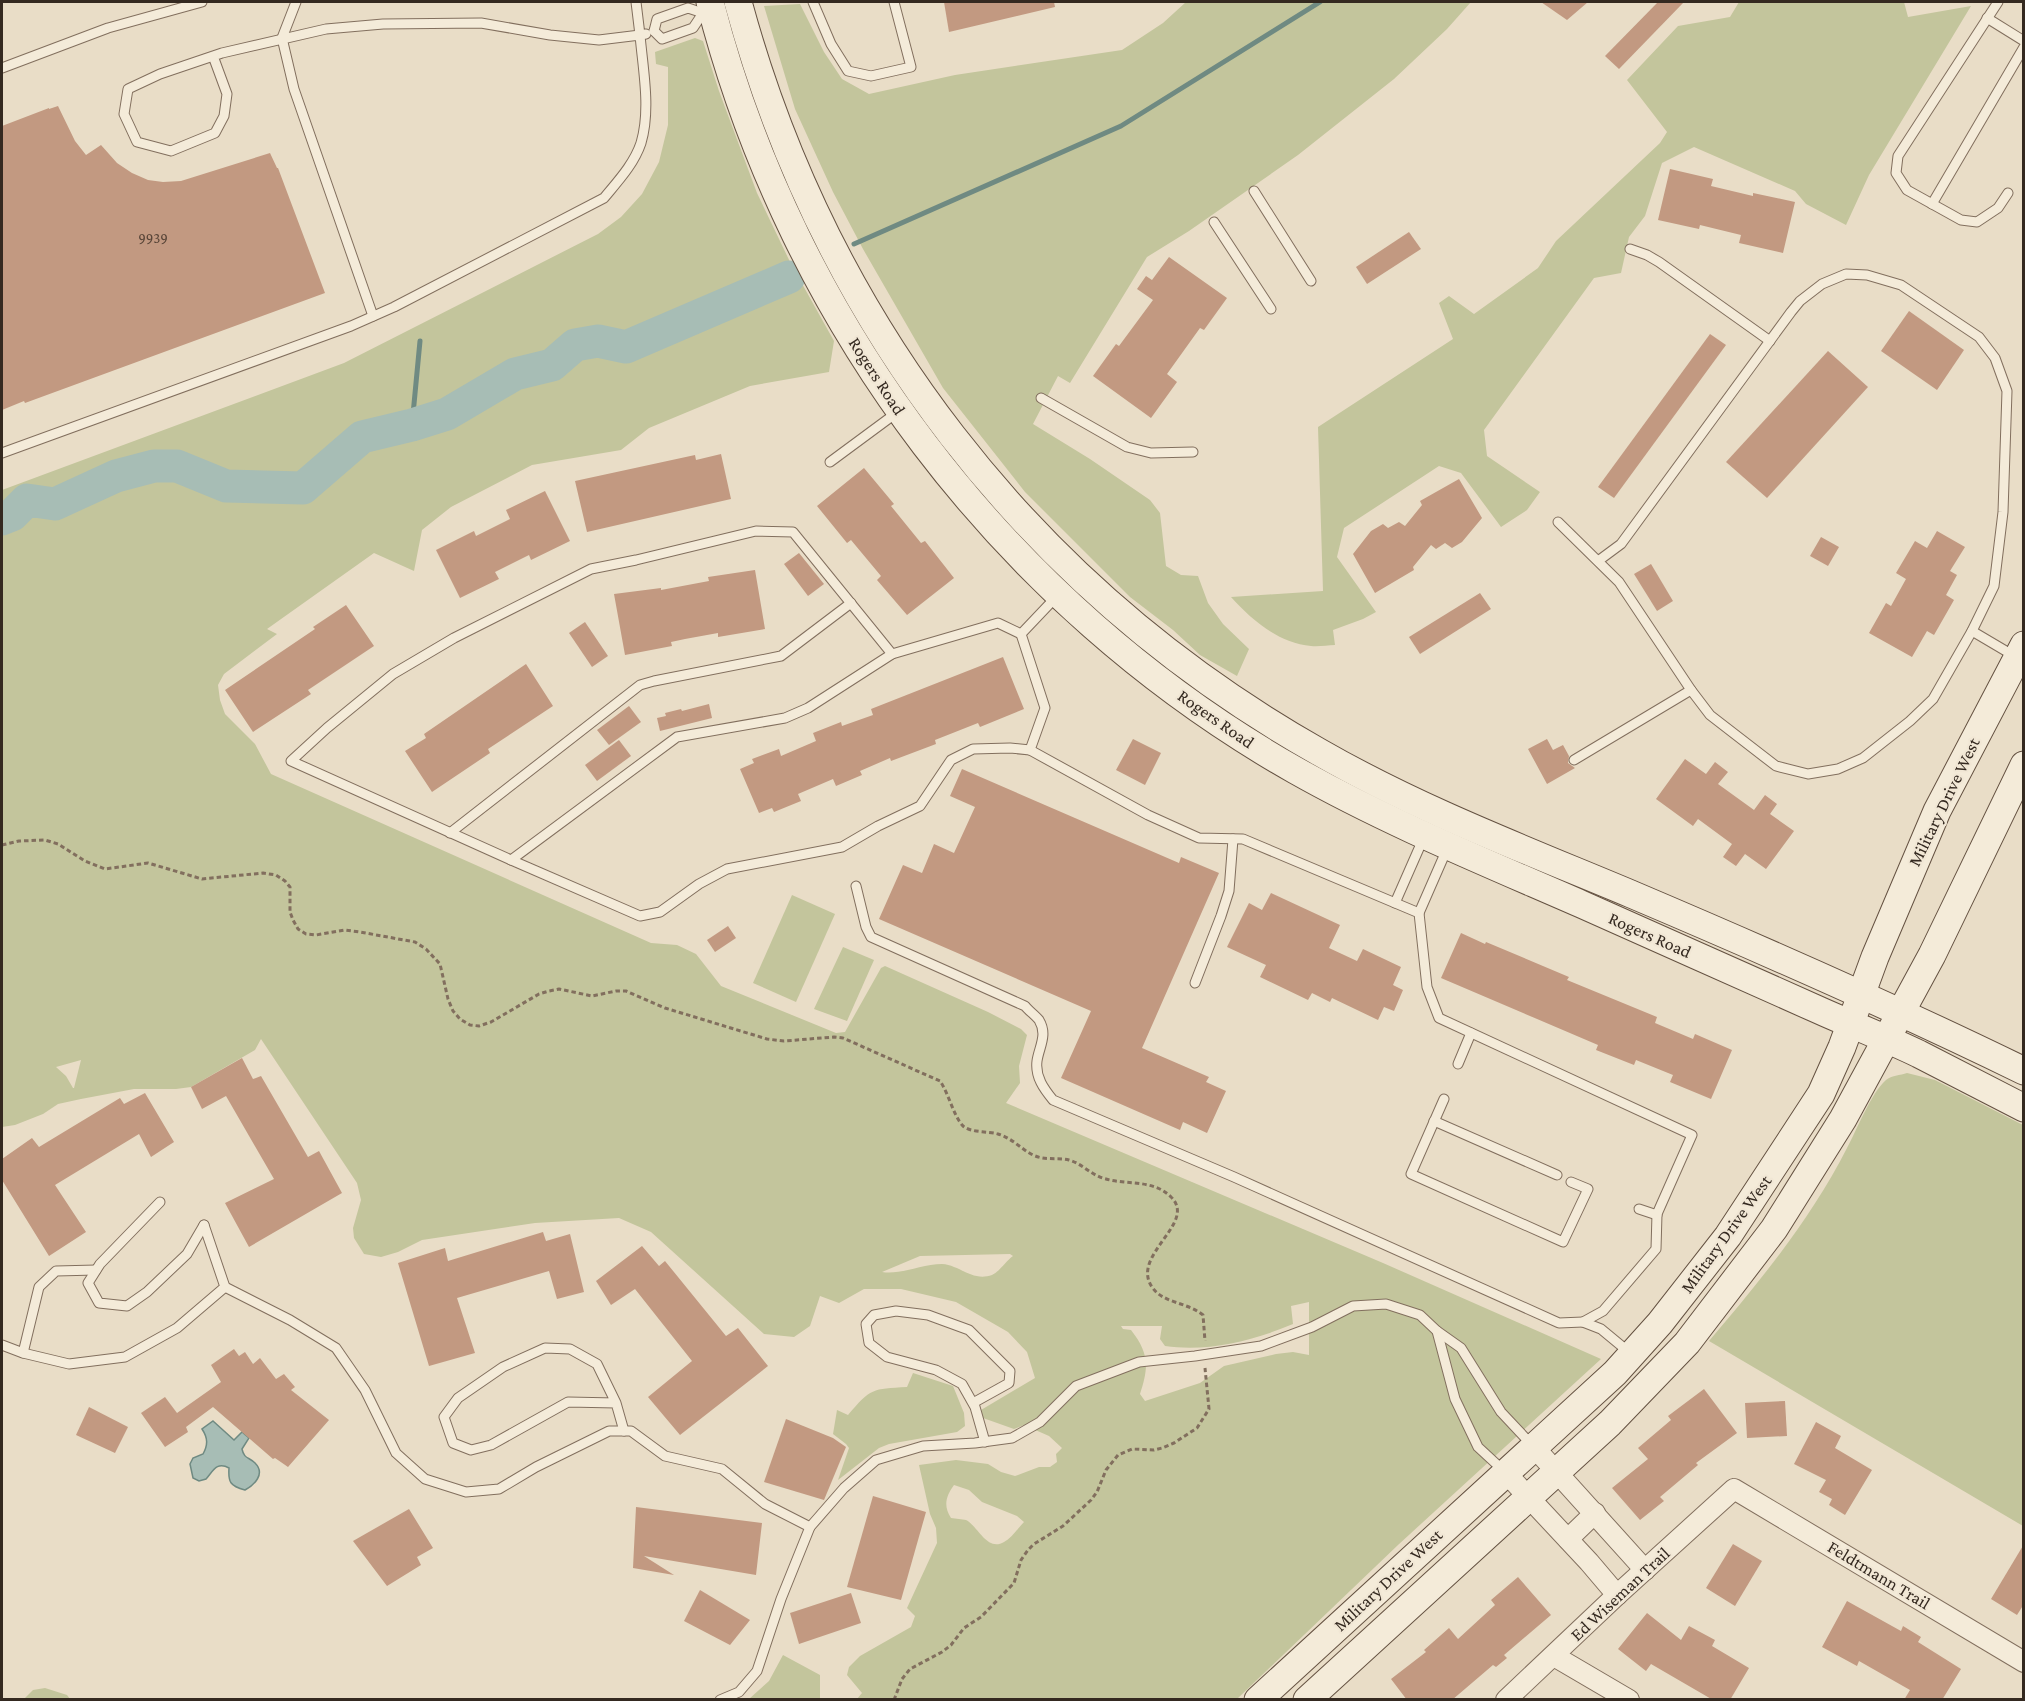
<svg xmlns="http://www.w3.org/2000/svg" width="2025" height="1701" font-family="'Crimson Pro',serif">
<rect width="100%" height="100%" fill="#e9ddc7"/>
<!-- green -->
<g fill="#c3c59c" fill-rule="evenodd">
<path d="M1186 2H1471L1447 29 1394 79 1298 155 1189 231 1147 257 1070 383 1058 376 1033 424 1090 459 1150 500 1160 513 1166 566 1181 575 1198 576 1208 603 1223 624 1249 649 1237 676 1200 655 1173 630 1130 597 1025 492 943 388 863 249 833 192 795 109 764 6 800 4 824 52 842 79 869 94 955 75 1122 50 1163 23Z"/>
<path d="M1739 2H1904L1908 17 1971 6 1869 175 1846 225 1806 204 1795 191 1694 147 1662 163 1645 216 1629 237 1621 273 1594 278 1484 430 1487 456 1540 492 1527 510 1501 527 1461 473 1439 466 1344 528 1337 557 1376 612 1363 619 1333 630 1335 645C1327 645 1319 647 1311 646 1278 643 1252 620 1231 597L1323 591 1318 427 1453 339 1439 303 1449 296 1474 314 1538 268 1556 241 1660 143 1667 132 1627 80 1678 26 1730 17Z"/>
<path d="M695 38 703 41 719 91 757 193 791 264 834 341 829 372 750 386 649 428 621 450 532 465 451 507 422 530 414 571 374 553 267 629 277 634 224 674 218 685 220 700 225 714 255 744 271 774 651 943 677 945 696 954 721 986 836 1033 845 1032 881 968 885 966 988 1012 1021 1029 1027 1035 1019 1066 1020 1083 1006 1103 1383 1263 1601 1359 1398 1545 1237 1699H857L862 1693 847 1675 849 1667 860 1656 911 1627 915 1616 907 1608 937 1543 936 1528 930 1514 919 1465 956 1460 988 1464 1001 1472 1015 1476 1039 1467H1050L1057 1462 1056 1454 1062 1448 1049 1436 1024 1425 1014 1429 983 1418 981 1410 1035 1378 1027 1352 1008 1332 956 1302 901 1289H864L839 1303 820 1296 810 1326 794 1337 764 1334 651 1232 619 1218 535 1223 422 1240 398 1252 381 1257 364 1254 354 1238 353 1228 361 1200 357 1183 261 1039 255 1050 191 1087 176 1089H134L81 1099 58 1104 43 1114 15 1125 2 1127V490L344 363 598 234 621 217 642 194 659 162 668 125V67L656 64 655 52ZM81 1060 74 1088H73L66 1076 56 1067ZM1010 1254 1013 1256C1006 1261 999 1272 992 1275 972 1282 960 1265 942 1264 922 1264 901 1275 882 1272L920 1256ZM1309 1302V1355L1293 1352 1276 1354 1224 1366 1200 1383 1145 1401 1140 1394C1149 1367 1149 1353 1131 1330L1123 1329 1121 1326H1162L1160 1339 1165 1346C1208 1352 1253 1341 1293 1324L1291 1306ZM954 1485 969 1490 982 1502 1017 1516 1024 1522C1018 1528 1012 1538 1004 1542 987 1552 978 1526 966 1520 962 1519 956 1519 951 1518 943 1506 946 1496 954 1485Z"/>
<path d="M792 895 835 914 796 1002 753 983Z"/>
<path d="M843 947 874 960 847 1021 814 1009Z"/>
<path d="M1907 1073 1935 1080 2023 1125V1526L1709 1341C1760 1281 1811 1219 1847 1148 1857 1130 1871 1093 1886 1080 1890 1076 1901 1075 1907 1073Z"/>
<path d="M913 1373 953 1386 964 1413 965 1426 957 1432 889 1444 879 1448 838 1480 849 1448 846 1444 833 1434 837 1410 848 1415C871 1388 872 1389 907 1387Z"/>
<path d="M783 1655 820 1675V1699H749L769 1681Z"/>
<path d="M45 1688 67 1695 70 1699H24L33 1690Z"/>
</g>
<!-- water -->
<path fill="#a7bdb5" stroke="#6f8a82" stroke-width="1.5" d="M213 1421 234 1440 242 1432 249 1438 242 1449C244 1459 249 1457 255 1463 266 1474 254 1485 245 1490 230 1486 228 1482 229 1468 217 1461 213 1471 206 1479L199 1481 193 1478 190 1464 193 1458 203 1454C208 1445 208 1438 202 1429Z"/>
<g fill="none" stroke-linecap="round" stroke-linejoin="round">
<!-- stream -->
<g stroke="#6f8a82" stroke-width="5">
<path d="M854 244 1121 126 1320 2"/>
<path d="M412 425 420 341"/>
</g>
<!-- river -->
<path stroke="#a7bdb5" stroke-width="33" d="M2 519 12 515 27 500 55 504 116 476 154 466H177L226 486 303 488 362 437 412 425 447 414 515 374 552 365 575 345 598 341 626 347 789 277"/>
</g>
<!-- building -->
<g fill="#c29981">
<path d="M944 2H1054L1055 7 949 32Z"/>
<path d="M1541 2H1588L1567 20Z"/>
<path d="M1658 2H1684L1619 69 1605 56Z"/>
<path d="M58 106 75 141 86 155 101 145 117 163 132 173 148 180 163 182 181 181 270 153 277 168H278L325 293 25 403 24 401 2 410V126L49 108V109Z"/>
<path d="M1670 169 1713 179 1711 186 1753 196V193L1795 202 1783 253 1739 243 1741 235 1700 225 1699 229 1658 220Z"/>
<path d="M1409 232 1421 249 1367 284 1356 267Z"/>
<path d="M1169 257 1227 298 1204 330 1200 328 1167 374 1177 382 1151 418 1093 376 1116 344 1119 346 1153 300 1137 289 1146 276 1152 280Z"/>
<path d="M1909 311 1964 350 1937 390 1881 351Z"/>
<path d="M1710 334 1726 345 1614 498 1598 487Z"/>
<path d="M1828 351 1868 387 1767 498 1726 462Z"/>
<path d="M721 454 731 499 587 532 575 481 695 455 696 460Z"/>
<path d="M864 468 894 504 891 506 921 543 925 541 954 578 907 615 877 580 881 576 851 540 847 543 817 506Z"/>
<path d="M1459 479 1482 518 1462 542 1452 548 1445 543 1436 549 1431 545 1413 567 1414 570 1375 593 1353 554 1371 531 1383 524 1388 528 1399 522 1405 526 1422 505 1420 501Z"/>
<path d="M545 491 570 541 531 560 529 555 495 572 499 579 460 598 436 550 474 531 476 536 510 519 506 510Z"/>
<path d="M1937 531 1965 547 1950 571 1957 575 1946 595 1954 600 1934 635 1927 631 1912 657 1869 633 1886 603 1891 606 1906 579 1896 573 1915 541 1927 548Z"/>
<path d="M1821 537 1839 547 1828 566 1810 556Z"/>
<path d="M799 553 824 584 808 596 784 564Z"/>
<path d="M1651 564 1673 601 1657 611 1634 574Z"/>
<path d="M755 570 765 629 718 637V633L685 639 671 642 672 646 625 655 614 594 661 588V590L709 581 708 577Z"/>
<path d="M1480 593 1491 609 1420 654 1409 637Z"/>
<path d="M346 605 374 646 308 690 311 694 253 732 225 690 315 629 313 627Z"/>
<path d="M585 622 608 656 592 667 569 633Z"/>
<path d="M1003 657 1024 709 980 727 978 723 935 740 936 744 891 761 890 758 860 771 862 775 836 786 833 779 798 794 801 801 774 812 772 808 759 813 740 769 754 763 752 759 779 749 781 756 816 741 813 733 841 722 842 726 873 715 871 709Z"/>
<path d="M526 664 553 706 488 749 490 753 432 792 405 751 426 738 424 734Z"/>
<path d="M709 704 712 718 660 731 657 718 666 716 665 713 681 709 682 711Z"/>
<path d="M629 706 641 722 609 745 597 730Z"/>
<path d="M1133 739 1161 753 1145 785 1116 770Z"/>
<path d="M1547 739 1553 750 1563 745 1569 756 1568 763 1575 768 1547 784 1528 749Z"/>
<path d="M619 740 631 756 597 781 585 765Z"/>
<path d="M1685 759 1706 774 1715 762 1728 772 1718 784 1754 810 1765 795 1777 804 1770 814 1794 831 1766 869 1745 854 1736 866 1723 857 1732 844 1698 819 1693 826 1656 799Z"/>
<path d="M962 769 1179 863 1181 857 1219 873 1142 1048 1209 1077 1206 1082 1226 1091 1207 1133 1183 1122 1180 1130 1061 1078 1091 1011 879 919 903 865 922 873 934 844 954 853 975 807 950 796Z"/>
<path d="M1271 893 1340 925 1329 948 1357 961 1363 949 1401 967 1393 985 1403 990 1394 1011 1384 1007 1378 1020 1332 998 1330 1002 1312 993 1308 1000 1260 977 1266 965 1227 947 1249 903 1262 910Z"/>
<path d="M728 926 736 938 715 952 707 940Z"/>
<path d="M1461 933 1485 944 1486 942 1569 977 1567 980 1657 1017 1655 1023 1693 1039 1695 1034 1732 1050 1711 1099 1670 1082 1673 1075 1636 1060 1634 1065 1596 1050 1598 1045 1441 978Z"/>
<path d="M242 1058 253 1079 261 1076 308 1157 319 1151 342 1193 249 1247 225 1203 274 1179 226 1096 202 1109 191 1087Z"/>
<path d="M145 1093 174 1142 151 1157 139 1134 55 1185 86 1232 49 1256 2 1180V1159L32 1138 39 1147 120 1098 124 1104Z"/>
<path d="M543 1232 546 1241 570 1234 584 1292 557 1299 549 1271 457 1298 475 1353 429 1366 398 1263 445 1248 448 1261Z"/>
<path d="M642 1246 659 1266 665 1261 726 1336 738 1328 768 1366 680 1435 648 1397 692 1361 635 1289 611 1305 596 1281Z"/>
<path d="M234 1349 239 1356 245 1352 253 1364 260 1358 276 1379 284 1374 295 1387 291 1390 329 1420 288 1467 275 1458 273 1459 213 1407 186 1427 188 1432 165 1447 141 1413 165 1397 177 1413 221 1382 211 1365Z"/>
<path d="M1704 1389 1737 1433 1696 1463 1698 1465 1660 1497 1664 1501 1640 1520 1612 1488 1648 1459 1638 1448 1671 1420 1668 1416Z"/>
<path d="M1785 1401 1787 1436 1747 1438 1745 1403Z"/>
<path d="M89 1407 128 1427 115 1453 76 1435Z"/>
<path d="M786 1419 833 1438 846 1447 824 1500 764 1482Z"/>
<path d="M1816 1422 1841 1436 1835 1448 1872 1470 1845 1515 1829 1505 1832 1499 1819 1492 1826 1480 1794 1464Z"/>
<path d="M873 1496 926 1512 901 1600 847 1587Z"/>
<path d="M636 1507 762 1523 756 1575 644 1556 674 1575 633 1568Z"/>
<path d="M409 1509 433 1548 417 1557 421 1565 387 1586 353 1541Z"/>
<path d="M1733 1544 1762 1561 1735 1606 1706 1588Z"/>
<path d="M2024 1544V1604L2017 1615 1991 1599Z"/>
<path d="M1518 1577 1551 1615 1504 1655 1507 1658 1496 1667 1493 1665 1452 1700H1407L1391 1679 1426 1652 1424 1650 1449 1628 1458 1639 1495 1605 1491 1600Z"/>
<path d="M700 1590 750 1620 730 1645 684 1621Z"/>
<path d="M851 1593 861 1623 799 1644 790 1613Z"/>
<path d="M1847 1601 1901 1631 1903 1626 1921 1637 1918 1642 1961 1669 1942 1700H1904L1910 1690 1859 1661 1857 1666 1822 1647Z"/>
<path d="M1647 1613 1681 1640 1689 1626 1715 1640 1712 1646 1749 1668 1730 1700H1713L1651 1664 1646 1671 1618 1649Z"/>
</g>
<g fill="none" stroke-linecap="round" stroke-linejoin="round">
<!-- service casing -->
<g stroke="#826f5e" stroke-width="11">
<g id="service">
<path d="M296 2 282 38 294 89 373 316"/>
<path d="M636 2 640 35 646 34"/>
<path d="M813 2 831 44 848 71 871 76 911 67 894 2"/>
<path d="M1998 2 1898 156 1896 173 1907 190 1961 220 1977 222 1998 208 2008 193"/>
<path d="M1987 18 2024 41"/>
<path d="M654 31 657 19 688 8 703 13 710 12"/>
<path d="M654 31 662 39 693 28 703 13"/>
<path d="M2 68 108 28 202 2"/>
<path d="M1254 191 1311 281"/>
<path d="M1932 204 2024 47"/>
<path d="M1214 222 1271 309"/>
<path d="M1630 249 1647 255 1659 262 1770 341"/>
<path d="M1041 398 1127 447 1151 453 1193 452"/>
<path d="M2 453 351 326 394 307 604 198C618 181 634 164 641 143 651 109 643 70 640 35L599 40 550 35 481 23 383 24 326 29 222 53 160 74 128 89 124 114 137 142 171 151 215 133 224 116 227 94 213 56"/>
<path d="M830 462 899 411"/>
<path d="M1558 522 1619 582 1691 690 1710 715 1776 766 1808 774 1838 769 1863 758 1910 721 1933 699 1972 631 1994 586 2003 512 2007 391 1995 358 1979 337 1901 285 1867 275 1846 274 1822 284 1800 301 1791 312 1621 544 1598 561"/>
<path d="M1058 595 1021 634 1045 708 1030 750 1148 815 1199 838 1243 839 1419 913 1427 987 1439 1018 1692 1135 1657 1214 1656 1249 1603 1311 1583 1322 1601 1329 1630 1353"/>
<path d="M1972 631 2016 657"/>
<path d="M1021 634 998 623 892 654 793 532 756 531 636 560 591 569 454 638 393 674 327 728 291 761 511 860 640 916 660 912 699 884 727 869 842 847 878 826 920 806 951 760 973 749 1010 748 1030 750"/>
<path d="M1574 760 1691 690"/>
<path d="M450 833 640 685 654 681 781 656 851 603"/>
<path d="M511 860 677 737 785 718 808 708 892 654"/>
<path d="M856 886 866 927 871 937 1025 1006C1029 1011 1035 1015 1039 1020 1048 1035 1039 1047 1037 1061 1035 1077 1044 1089 1053 1100L1234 1177 1559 1323 1583 1322"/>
<path d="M1395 903 1424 837"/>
<path d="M1419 913 1447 849"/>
<path d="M1195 983 1221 916 1229 891 1233 839"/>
<path d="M1458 1064 1471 1033"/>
<path d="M1444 1099 1411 1174 1563 1242 1588 1189 1571 1182"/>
<path d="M1434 1121 1557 1175"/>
<path d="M160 1202 100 1264 88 1283 99 1303 127 1306 147 1292 187 1254 204 1225"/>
<path d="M1639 1209 1657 1215"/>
<path d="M225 1287 290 1320 336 1348 365 1390 396 1453 425 1479 466 1492 499 1489 536 1467 609 1431H631L665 1456 722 1469 765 1504 810 1527"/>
<path d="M1437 1331 1455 1399 1478 1447 1505 1472"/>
<path d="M2 1345 23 1353 69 1364 125 1357 177 1328 225 1287 204 1225"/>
<path d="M23 1353 39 1287 56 1271 96 1270"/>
<path d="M616 1403 597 1364 570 1349 545 1348 503 1367 458 1398 444 1417 453 1443 471 1450 491 1445 568 1402 616 1403 624 1431"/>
<path d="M973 1403 1009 1383 1010 1371 969 1330 928 1315 896 1311 874 1315 866 1324 869 1343 887 1357 936 1370 962 1384 975 1407 985 1442"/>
<path d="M720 1700 739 1692 757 1671 781 1599 810 1527 844 1488 876 1460 923 1446 975 1443 1012 1438 1040 1422 1076 1386 1139 1362 1195 1356 1261 1346 1312 1327 1353 1306 1386 1304 1420 1315 1437 1331 1461 1348 1501 1412 1532 1445"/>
</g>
</g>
<!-- minor casing -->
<g stroke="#826f5e" stroke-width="22">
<g id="minor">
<path d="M1534 1447 1645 1570"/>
<path d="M1505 1472 1589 1562 1617 1595"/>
<path d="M1568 1539 1595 1513"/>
<path d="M1554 1656 1629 1700"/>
<path d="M1506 1700 1617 1595 1734 1489 2024 1662"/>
</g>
</g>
<!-- secondary casing -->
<g stroke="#645141" stroke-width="29">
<g id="secondary">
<path d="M710 2C792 323 1006 606 1295 770 1387 822 1485 862 1581 904 1658 938 1735 973 1812 1007 1847 1023 1884 1037 1919 1054 1954 1072 1989 1090 2024 1108"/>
<path d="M738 2C825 323 1029 588 1319 752 1418 809 1526 850 1631 894 1763 950 1895 1008 2024 1071"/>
<path d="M1258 1700 1615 1373 1660 1323 1728 1236 1821 1094 1842 1047 1875 957 1937 811 2024 645"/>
<path d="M1307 1700 1610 1423 1687 1343 1774 1229 1843 1119 1932 955 2024 765"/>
</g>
</g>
<!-- path -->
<g stroke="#826f5e" stroke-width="3" stroke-dasharray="4.5 3" stroke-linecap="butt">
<path d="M2 845 19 841 45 840 58 844 85 861 105 869 148 863 202 879 263 873 276 875 285 881 290 887V912L293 920 298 929 306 934 316 935 345 930 360 932 415 942 426 949 440 964 448 999 453 1011 460 1019 470 1025 479 1026 491 1022 539 994 549 991 559 989 592 996 616 991H626L665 1008 767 1039 784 1041 834 1037 843 1038 940 1081C949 1094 953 1115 963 1126 971 1133 988 1131 998 1134 1012 1138 1021 1149 1033 1155 1045 1161 1058 1157 1069 1160 1083 1164 1092 1176 1106 1179 1127 1185 1153 1179 1171 1197 1198 1223 1130 1255 1152 1287 1162 1303 1187 1302 1203 1315L1205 1341"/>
<path d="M894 1700 902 1679 910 1669 942 1652 951 1645 964 1628 981 1617 1014 1583 1021 1560 1028 1550 1034 1544 1063 1526 1091 1500 1097 1492 1106 1470 1118 1455 1132 1449 1154 1450 1162 1448 1174 1443 1197 1428 1209 1409 1205 1368"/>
</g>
<!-- service -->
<use href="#service" stroke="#f4ebd9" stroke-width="9"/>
<!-- minor -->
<use href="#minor" stroke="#f4ebd9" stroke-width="20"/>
<!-- secondary -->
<use href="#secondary" stroke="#f4ebd9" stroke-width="27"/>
</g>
<g text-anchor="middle" stroke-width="4.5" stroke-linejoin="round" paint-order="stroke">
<!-- number labels -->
<g font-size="15" fill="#584538">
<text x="153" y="243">9939</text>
</g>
<!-- street labels -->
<g font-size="18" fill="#342920" stroke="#f1e7d5">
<text transform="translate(877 376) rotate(57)" y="6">Rogers Road</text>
<text transform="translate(1216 719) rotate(35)" y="6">Rogers Road</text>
<text transform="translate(1944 802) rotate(-64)" y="6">Military Drive West</text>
<text transform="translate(1650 935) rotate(24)" y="6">Rogers Road</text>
<text transform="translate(1726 1234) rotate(-54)" y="6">Military Drive West</text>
<text transform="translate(1879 1575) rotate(31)" y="6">Feldtmann Trail</text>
<text transform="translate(1388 1580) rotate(-43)" y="6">Military Drive West</text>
<text transform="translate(1620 1594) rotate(-43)" y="6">Ed Wiseman Trail</text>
</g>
</g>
<!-- border -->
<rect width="2025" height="1701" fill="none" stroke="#342920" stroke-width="6"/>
</svg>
